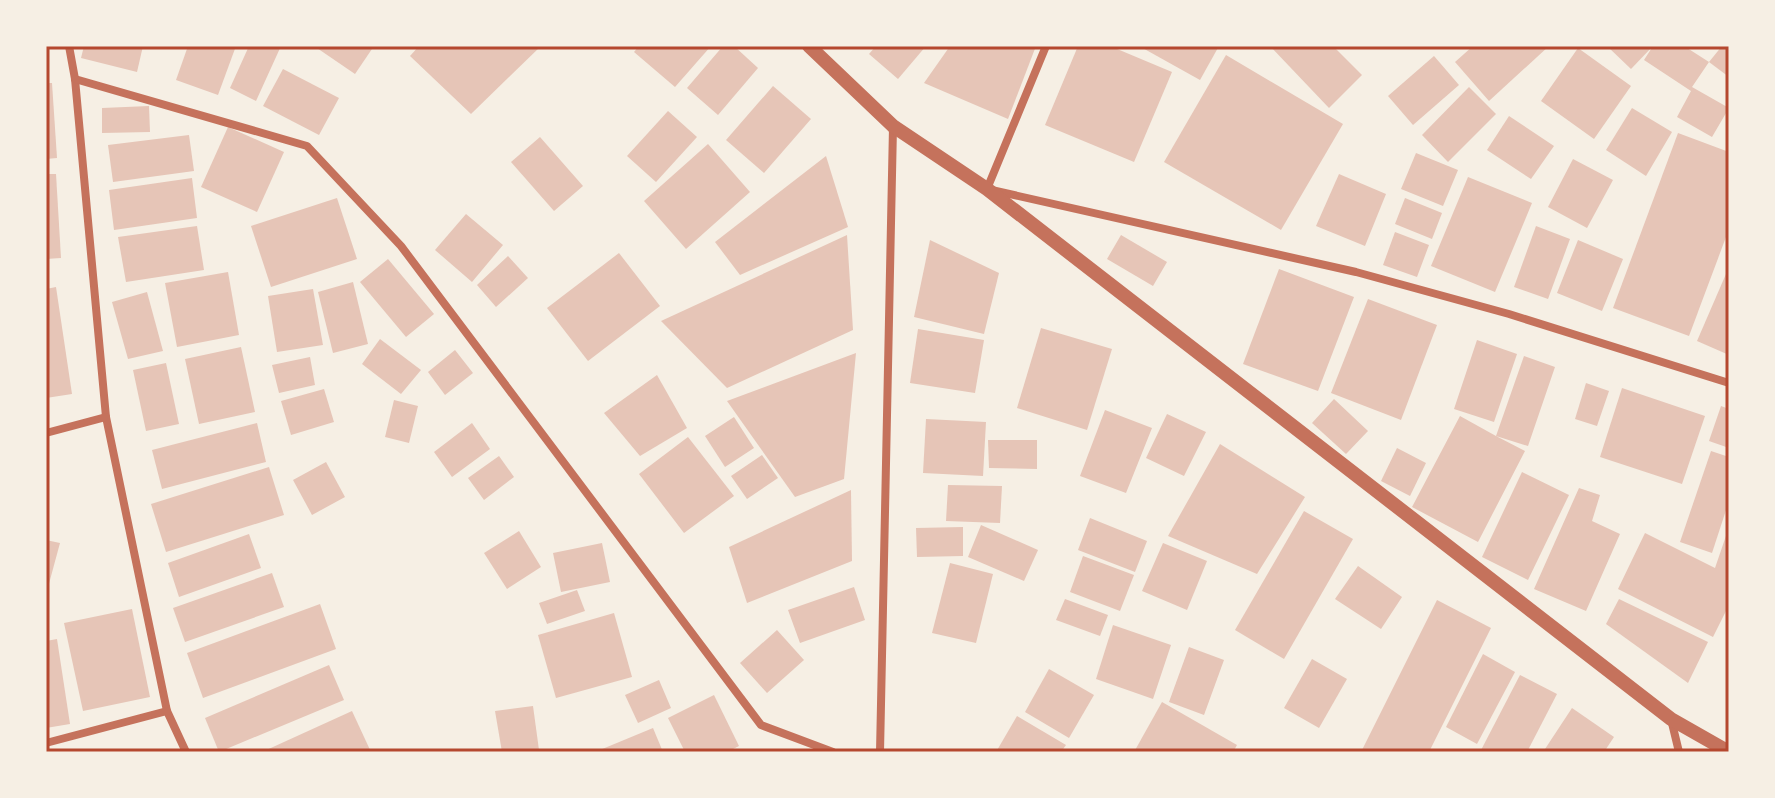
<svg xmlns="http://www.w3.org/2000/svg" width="1775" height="798" font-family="'Noto Sans',sans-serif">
<rect width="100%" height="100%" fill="#f6efe4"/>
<!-- building -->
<g fill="#e6c5b7">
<path d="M84 46H143L137 72 81 58Z"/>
<path d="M188 46H236L218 95 176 80Z"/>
<path d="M249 46H281L256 101 230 88Z"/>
<path d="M314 46H374L355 74Z"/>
<path d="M419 46H541L471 114 410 56Z"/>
<path d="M639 46H711L675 87 634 52Z"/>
<path d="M723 46H734L758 68 718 115 687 88Z"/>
<path d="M876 46H926L898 79 869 54Z"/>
<path d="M950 46H1036L1008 119 924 83Z"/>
<path d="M1078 46H1110L1172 72 1134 162 1045 125Z"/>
<path d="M1139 46H1219L1200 80Z"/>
<path d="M1270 46H1333L1362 75 1329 108Z"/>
<path d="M1473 46H1549L1489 101 1455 62Z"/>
<path d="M1607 46H1653L1631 69Z"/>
<path d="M1653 46H1684L1709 62 1692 87 1729 108 1712 137 1677 117 1691 91 1644 60Z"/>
<path d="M1722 46H1729V77L1709 62Z"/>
<path d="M1578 48 1631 86 1594 139 1541 101Z"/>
<path d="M1226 55 1343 124 1281 230 1164 162Z"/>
<path d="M1434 56 1459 85 1413 125 1388 96Z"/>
<path d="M283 69 339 98 319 135 263 106Z"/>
<path d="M46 83H52L57 158 46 159Z"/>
<path d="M773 86 811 119 764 173 726 140Z"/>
<path d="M1469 87 1496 114 1448 162 1422 135Z"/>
<path d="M149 106 150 132 102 133V108Z"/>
<path d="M1632 108 1672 132 1646 176 1606 150Z"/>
<path d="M668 111 697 137 656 182 627 156Z"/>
<path d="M1509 116 1554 146 1531 179 1487 150Z"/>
<path d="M228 127 284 152 257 212 201 187Z"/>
<path d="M1678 133 1729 152V229L1689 336 1613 308Z"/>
<path d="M189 135 194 171 113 182 108 145Z"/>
<path d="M540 137 583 186 554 211 511 162Z"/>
<path d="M708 144 750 192 686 249 644 201Z"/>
<path d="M1416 153 1458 170 1443 206 1401 189Z"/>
<path d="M826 156 848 227 740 275 715 242Z"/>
<path d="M1573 159 1613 180 1587 228 1548 207Z"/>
<path d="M46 174H56L61 258 46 259Z"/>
<path d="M1339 174 1386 194 1365 246 1316 226Z"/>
<path d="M1468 177 1532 203 1495 292 1431 266Z"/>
<path d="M192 178 197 218 114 230 109 190Z"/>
<path d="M337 198 357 259 271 287 251 226Z"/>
<path d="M1405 198 1442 213 1432 239 1395 224Z"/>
<path d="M466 214 503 245 472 282 435 250Z"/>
<path d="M197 226 204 270 126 282 118 237Z"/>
<path d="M1536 226 1570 239 1548 299 1514 287Z"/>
<path d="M1395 232 1429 245 1417 277 1383 265Z"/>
<path d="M847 235 853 330 727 388 661 321Z"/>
<path d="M1121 235 1167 262 1153 286 1107 259Z"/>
<path d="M930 240 999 273 984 334 914 317Z"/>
<path d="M1578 240 1623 259 1602 311 1557 293Z"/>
<path d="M619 253 660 306 588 361 547 308Z"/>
<path d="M508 256 528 278 496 307 477 285Z"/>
<path d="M388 259 434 314 406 337 360 282Z"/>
<path d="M1729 267V355L1697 341Z"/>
<path d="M1279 269 1354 297 1318 391 1243 364Z"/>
<path d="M228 272 239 335 177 347 165 283Z"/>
<path d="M353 282 368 344 333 353 318 292Z"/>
<path d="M56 287 72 394 46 398V289Z"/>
<path d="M313 289 323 345 277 352 268 296Z"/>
<path d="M147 292 163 351 128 359 112 302Z"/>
<path d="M1368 299 1437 325 1401 420 1331 393Z"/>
<path d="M1041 328 1112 349 1087 430 1017 408Z"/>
<path d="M918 329 984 340 975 393 910 383Z"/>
<path d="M380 339 421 370 401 394 362 364Z"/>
<path d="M1477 340 1517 354 1494 422 1454 409Z"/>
<path d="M241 347 255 412 199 424 185 359Z"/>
<path d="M455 350 473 373 445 395 428 372Z"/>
<path d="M856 353 844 479 795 497 727 401Z"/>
<path d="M1524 356 1555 367 1528 446 1496 436 1525 451 1478 542 1412 507 1460 416 1496 436Z"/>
<path d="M310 357 315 385 279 393 272 365Z"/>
<path d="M166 363 179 424 146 431 133 370Z"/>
<path d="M657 375 687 428 640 456 604 413Z"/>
<path d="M1586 383 1609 391 1597 426 1575 419Z"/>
<path d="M1622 388 1705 416 1682 484 1600 457Z"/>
<path d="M324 389 334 422 291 435 281 401Z"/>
<path d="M1334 399 1368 431 1346 454 1312 423Z"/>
<path d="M394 400 418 406 409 443 385 437Z"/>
<path d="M1721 406 1729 409V448L1709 441Z"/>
<path d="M1105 410 1152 428 1126 493 1080 476Z"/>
<path d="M1167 414 1206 432 1184 476 1146 458Z"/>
<path d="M734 417 754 448 725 467 705 436Z"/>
<path d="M926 419 986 422 983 476 923 473Z"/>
<path d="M257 423 266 462 162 489 152 450Z"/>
<path d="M472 423 490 449 452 477 434 452Z"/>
<path d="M688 437 734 496 684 533 639 474Z"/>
<path d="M988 440H1037V469L989 468Z"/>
<path d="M1220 444 1305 497 1257 574 1168 536Z"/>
<path d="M1397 448 1426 463 1410 496 1381 481Z"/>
<path d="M1711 451 1729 457V501L1712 553 1680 542Z"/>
<path d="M762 455 778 478 747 499 731 476Z"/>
<path d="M499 456 514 477 484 500 468 478Z"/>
<path d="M326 462 345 497 312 515 293 480Z"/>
<path d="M269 467 284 515 166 552 151 504Z"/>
<path d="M1522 472 1569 495 1528 580 1482 557Z"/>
<path d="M948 485 1002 486 1000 523 946 521Z"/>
<path d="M1579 488 1600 495 1592 521 1620 534 1586 611 1534 589Z"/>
<path d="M851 490 852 561 747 603 729 547Z"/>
<path d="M1304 511 1353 539 1284 659 1235 630Z"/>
<path d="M1090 518 1147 541 1135 572 1078 550Z"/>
<path d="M981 525 1038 550 1024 581 968 557Z"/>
<path d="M963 527V556L917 557 916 528Z"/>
<path d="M1729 527V605L1713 637 1618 589 1645 533 1715 568Z"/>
<path d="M519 531 541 567 507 589 484 553Z"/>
<path d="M249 534 261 568 179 597 168 563Z"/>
<path d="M46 540 60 543 47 591H46Z"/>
<path d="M602 543 610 582 561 592 553 553Z"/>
<path d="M1163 543 1207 561 1187 610 1142 591Z"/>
<path d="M1083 556 1134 575 1120 611 1070 592Z"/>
<path d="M950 563 993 574 976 643 932 633Z"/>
<path d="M1358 566 1402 597 1381 629 1335 599Z"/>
<path d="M272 573 284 607 185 642 173 608Z"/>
<path d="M854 587 865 620 800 643 788 610Z"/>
<path d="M577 590 585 611 547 624 539 603Z"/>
<path d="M1065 599 1108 615 1100 636 1056 620Z"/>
<path d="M1619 599 1708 642 1688 683 1606 624Z"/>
<path d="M1437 600 1491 628 1429 752H1361Z"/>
<path d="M320 604 336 649 203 698 187 653Z"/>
<path d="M132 609 150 697 83 711 64 623Z"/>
<path d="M614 613 632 677 556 698 538 635Z"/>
<path d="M1113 625 1171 645 1153 699 1096 679Z"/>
<path d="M777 630 804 660 767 693 740 663Z"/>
<path d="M57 639 70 724 46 728V641Z"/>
<path d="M1189 647 1224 660 1204 715 1169 702Z"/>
<path d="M1483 654 1515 672 1477 744 1446 727Z"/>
<path d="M1312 659 1347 679 1319 728 1284 708Z"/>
<path d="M329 665 344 700 219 752 205 718Z"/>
<path d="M1049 669 1094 695 1069 738 1025 712Z"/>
<path d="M1520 675 1557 694 1527 752H1480Z"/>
<path d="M659 680 671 708 638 723 625 695Z"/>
<path d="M714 695 739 746 727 752H685L668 718Z"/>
<path d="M1162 702 1237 745 1233 752H1134Z"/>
<path d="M533 706 539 750 502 752 495 711Z"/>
<path d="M1572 708 1614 737 1604 752H1550L1545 749Z"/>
<path d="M352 711 371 752H262Z"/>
<path d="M1017 716 1066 745 1061 752H996Z"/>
<path d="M653 728 663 752H595Z"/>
</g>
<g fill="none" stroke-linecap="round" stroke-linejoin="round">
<!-- minor -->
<g stroke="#c5725c" stroke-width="8">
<path d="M69 46 75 79 106 417 167 711 186 752"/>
<path d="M1046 46 987 189 1356 272 1509 314 1729 383"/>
<path d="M75 79 307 146 401 246 761 725 833 752"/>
<path d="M46 433 106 417"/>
<path d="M1671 719 1679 752"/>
<path d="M46 743 167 711"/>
<path d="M880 752 893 127"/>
</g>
<!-- tertiary -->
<path stroke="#c5725c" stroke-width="14" d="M809 46 893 126 987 189 1671 719 1729 752"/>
</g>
<!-- border -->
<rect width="1775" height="798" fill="none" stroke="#f6efe4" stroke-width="96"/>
<rect x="48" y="48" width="1679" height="702" fill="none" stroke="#b5482f" stroke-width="3"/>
</svg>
